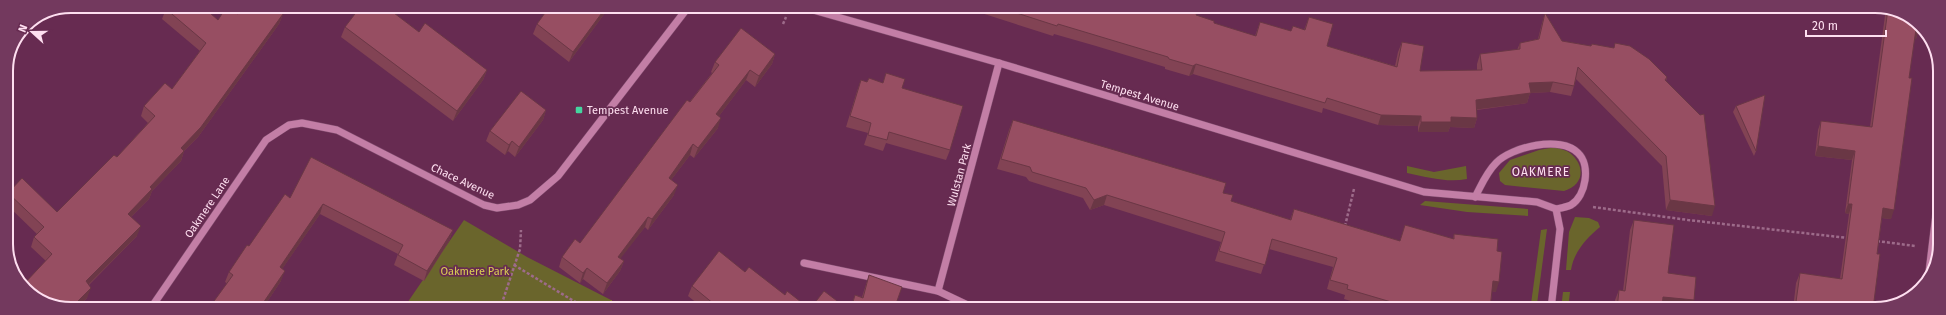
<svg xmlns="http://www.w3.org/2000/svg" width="1946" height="315" font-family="'Fira Sans',sans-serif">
<rect width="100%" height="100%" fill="#672b51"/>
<!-- green -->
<g fill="#6a652c">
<path d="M1556 147C1560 149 1566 150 1570 153 1586 166 1584 185 1564 191L1505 185 1500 181 1499 173 1510 160 1539 150Z"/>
<path d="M1407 166 1434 172 1466 166 1467 179C1447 183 1427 177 1407 173Z"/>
<path d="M1425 201 1528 209V216L1467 212 1420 205Z"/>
<path d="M1575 217 1589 218 1598 222 1600 227C1587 238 1574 251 1571 270H1566L1569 232Z"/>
<path d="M464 220 527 257 611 300 623 309H403Z"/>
<path d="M1547 229 1537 304H1531L1541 230Z"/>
<path d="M1563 292H1570L1568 309H1561Z"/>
</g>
<!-- forest -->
<path fill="#8a8122" d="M611 300 623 309H604Z"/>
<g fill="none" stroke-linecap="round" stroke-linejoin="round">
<!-- minor casing -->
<g stroke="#804d6e" stroke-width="8">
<g id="minor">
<path d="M799 6 999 63 1424 192 1537 202 1556 209 1560 229 1551 309"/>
<path d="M1475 197C1481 186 1486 173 1496 163 1511 147 1561 135 1578 153 1591 165 1586 196 1571 205 1567 207 1561 208 1556 209"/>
<path d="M804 263 938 291 976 309"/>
<path d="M1929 272 1939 189"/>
<path d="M938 291 999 63"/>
<path d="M151 308 266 140 289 125 302 123 337 130 484 205 497 208 518 205 530 200 558 176 689 6"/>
</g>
</g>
<!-- path -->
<g stroke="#9d6b8a" stroke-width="2.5" stroke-dasharray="3 2" stroke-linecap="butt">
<path d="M783 24 786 17"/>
<path d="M1593 207 1688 220 1848 238"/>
<path d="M1345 226 1354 189"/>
<path d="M1877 241 1915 246"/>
<path d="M514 265 587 309"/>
<path d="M500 309 520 249 521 230"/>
</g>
<!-- minor -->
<use href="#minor" stroke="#c37ea6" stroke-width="7"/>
</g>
<!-- wall -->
<g fill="#824354">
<path d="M550 6H610L569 62 533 34 537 24Z"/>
<path d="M955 6H1177L1214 23 1255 36 1260 22 1291 31 1293 26 1304 30 1309 17 1327 46 1395 66 1398 52 1402 42 1420 71 1477 70V64L1480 54 1517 50 1520 43 1538 39 1542 23 1545 13 1562 41 1591 46 1592 44 1667 77 1666 81 1712 216 1666 210 1662 166 1576 79 1574 86 1571 96 1550 92 1530 93 1527 103 1477 110V118L1474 128 1450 127 1448 132H1418V126L1378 125 1323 108 1322 113 1193 74 1189 76 1165 69V67L1096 46 1054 34 1053 36 975 11 974 12Z"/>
<path d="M1886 8 1918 22 1919 29 1916 39 1914 38 1891 219 1882 218 1877 254 1873 309H1793L1796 283 1800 273 1840 279 1849 214 1845 213 1852 160 1815 156 1818 130 1821 121 1870 127Z"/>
<path d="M166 9 218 20 238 14H283L279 24 198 137 184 151 181 161 152 191 149 199 131 217 137 236 89 285 87 298 77 308H62L46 261 31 247 34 237 37 234 8 206 7 194 8 193 57 212 117 157 148 123 141 116 144 106 172 89 200 51 162 19Z"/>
<path d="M394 13 419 32 487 70 483 80 453 121 341 37 345 27Z"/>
<path d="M775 54 772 64 755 87 746 80 719 116 718 128 694 158 690 155 671 180 674 195 648 230 645 227 620 258 624 261 620 271 603 294 583 279 580 283 559 267 562 257 580 243 712 73 711 72 715 62Z"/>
<path d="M886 73 902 88 950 150 946 160 886 143 883 151 864 145 868 133 846 127 857 91 861 80 867 82 883 83Z"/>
<path d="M1736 106 1756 151 1754 156 1733 112Z"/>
<path d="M546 110 543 120 515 157 508 151 505 155 486 141 490 131Z"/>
<path d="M1013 120 1223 193 1231 201 1290 220 1294 209 1400 241 1405 225 1453 239 1454 234 1497 251 1496 292 1492 291 1490 309H1378L1344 299 1345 295 1327 289 1333 267 1269 249 1261 274 1215 261 1221 242 1104 205 1090 210 1083 198 1029 181 1026 177 997 169 1009 130Z"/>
<path d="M290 198 453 230 449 241 424 281 394 265 398 254 320 214 282 269 281 281 263 308 225 282 229 272 249 246Z"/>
<path d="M1634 220 1662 307V309H1614L1615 300 1619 290 1623 291 1630 230Z"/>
<path d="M745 272 785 295 810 309H704L688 296 692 286Z"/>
<path d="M869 275 897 301 899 309H850L855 295 862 297Z"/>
</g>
<!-- shaded-wall -->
<g fill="#6a3745">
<path d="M607 6H610L569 62 573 52Z"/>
<path d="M283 14 279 24 198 137 177 158 181 148Z"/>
<path d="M1916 29H1919L1916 39 1912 38Z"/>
<path d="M775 54 772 64 755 87 759 76Z"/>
<path d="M1196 64 1193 74 1189 76 1193 66Z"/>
<path d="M487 70 483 80 453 121 457 111Z"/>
<path d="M750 70 746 80 713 124 716 114Z"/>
<path d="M1553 82 1550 92 1530 93 1527 103 1472 110 1476 100 1529 83Z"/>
<path d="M546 110 543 120 515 157 519 147Z"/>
<path d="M1381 115 1421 116 1418 126 1378 125Z"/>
<path d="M1451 117 1477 118 1474 128 1450 127 1448 132H1418L1421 122Z"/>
<path d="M721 118 718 128 694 158 698 148Z"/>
<path d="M512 141 508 151 505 155 509 145Z"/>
<path d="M693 144 690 155 665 188 669 178Z"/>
<path d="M1818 146 1855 151 1852 160 1815 156Z"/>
<path d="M184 151 181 161 152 191 149 199 125 223 128 214 150 187Z"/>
<path d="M678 185 674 195 648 230 652 219Z"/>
<path d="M1107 195 1104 205 1090 210 1094 200Z"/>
<path d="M1670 200 1715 206 1712 216 1666 210Z"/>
<path d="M323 204 320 214 276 278 280 267Z"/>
<path d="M1848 204H1852L1849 214 1845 213Z"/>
<path d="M1883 208 1894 210 1891 219 1880 218Z"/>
<path d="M648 217 645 227 614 267 618 257Z"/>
<path d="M141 226 137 236 83 290 86 281Z"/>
<path d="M453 230 449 241 424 281 427 271Z"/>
<path d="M624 261 620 271 603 294 607 283Z"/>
<path d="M587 268 583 279 580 283 583 273Z"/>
<path d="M285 271 281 281 263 308 261 306Z"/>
<path d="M1493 281 1499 282 1496 292 1490 291Z"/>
<path d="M91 288 87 298 77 308H71Z"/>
<path d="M1663 297 1694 300 1690 309H1681L1660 306Z"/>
</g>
<!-- building -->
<g fill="#974e62" stroke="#6a3745">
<path d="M169 6H202L218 20 227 6 238 14 243 6H271L283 14 201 127 181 148 184 151 150 187 152 189 128 214 141 226 86 281 91 288 71 308H62L28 293 23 285 52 254 34 237 44 227 8 193 22 178 57 212 114 155 117 157 155 116 144 106 165 83 172 89 206 43 166 9Z"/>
<path d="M361 6H394V13L419 32 425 23 487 70 457 111 345 27Z"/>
<path d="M550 6H607L573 52 537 24Z"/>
<path d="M995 6H1177L1197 13 1196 15 1214 21V23L1256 36 1260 22 1291 31 1293 26 1305 30 1309 17 1333 24 1327 46 1397 67 1402 42 1424 46 1420 71 1482 70 1480 54 1520 49V43L1539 39 1545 13 1562 41 1591 46 1592 44 1614 48 1615 43 1630 46 1649 59 1667 77 1665 80 1700 115 1704 114 1715 206 1670 200 1666 156 1578 67 1574 86 1553 82 1529 83 1531 93 1476 100 1477 118 1451 117V122H1421V116L1381 115 1327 98 1325 103 1196 64 1193 66 1169 59 1168 57 1058 24 1057 26Z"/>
<path d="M1888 9 1918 22 1920 25 1919 29H1916L1909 78H1912L1894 210 1883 208 1877 254H1880L1873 309H1795L1800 273 1842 279 1852 204H1848L1855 151 1818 146 1821 121 1872 127Z"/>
<path d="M741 28 775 54 759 76 750 70 716 114 721 118 698 148 693 144 669 178 678 185 652 219 648 217 618 257 624 261 607 283 587 268 583 273 562 257 575 239 580 243 687 100 690 102 719 65 715 62Z"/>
<path d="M886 73 905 79 902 88 963 106 950 150 889 132 887 140 868 135 871 123 850 116 861 80 867 82 869 78 883 83Z"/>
<path d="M521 91 546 110 519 147 512 141 509 145 490 131Z"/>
<path d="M1765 95 1756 151 1736 106Z"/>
<path d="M1013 120 1226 183 1223 193 1233 195 1231 201 1291 220 1294 209 1400 241 1405 225 1454 239V234L1498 239 1497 251 1502 252 1499 282 1493 281 1490 309H1415L1347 289 1348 285 1330 280 1337 258 1272 239 1265 265 1219 251 1225 232 1107 195 1094 200 1086 188 1032 172 1030 167 1001 159Z"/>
<path d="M311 157 453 230 427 271 398 255 403 245 323 204 280 267 285 271 261 306 264 308H209L233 275 229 272 247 245 249 246 285 194 290 198Z"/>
<path d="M1634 220 1674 225 1668 273 1696 277 1694 300 1663 297 1662 309H1617L1619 290 1625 291Z"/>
<path d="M719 251 745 272 749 267 785 295 787 291 810 309H720L692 286Z"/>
<path d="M869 275 902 287 897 301 899 309H851L855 295 863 298Z"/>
<path d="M824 291 845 307 843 309H810Z"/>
</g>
<!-- markers -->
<rect fill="#45d49f" stroke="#672b51" stroke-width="1.5" x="575" y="106" width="8" height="8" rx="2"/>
<g text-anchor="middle" stroke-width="3.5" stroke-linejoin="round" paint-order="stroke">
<!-- street labels -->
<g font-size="11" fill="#fedff0" stroke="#672b51">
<text transform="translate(1140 95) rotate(17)" y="4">Tempest Avenue</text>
<text transform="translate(959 175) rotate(-75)" y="4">Wulstan Park</text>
<text transform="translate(463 181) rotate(25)" y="4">Chace Avenue</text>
<text transform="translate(207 207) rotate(-56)" y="4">Oakmere Lane</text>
</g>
<!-- poi labels -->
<g font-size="11" fill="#fedff0" stroke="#672b51" text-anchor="start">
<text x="587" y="114">Tempest Avenue</text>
</g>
<!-- park labels -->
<g font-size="11" fill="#dacf54" stroke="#672b51">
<text x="475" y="275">Oakmere Park</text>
</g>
<!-- neighbourhood labels -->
<g font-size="12" letter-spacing="1" fill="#fedff0" stroke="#672b51">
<text x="1541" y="176">OAKMERE</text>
</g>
</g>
<!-- crop -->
<path d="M0 0H1946V315H0ZM71 13H1875A58 58 0 0 1 1933 71V244A58 58 0 0 1 1875 302H71A58 58 0 0 1 13 244V71A58 58 0 0 1 71 13Z" fill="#73395e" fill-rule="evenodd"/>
<path fill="none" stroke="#fedff0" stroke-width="2" d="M71 13H1875A58 58 0 0 1 1933 71V244A58 58 0 0 1 1875 302H71A58 58 0 0 1 13 244V71A58 58 0 0 1 71 13Z"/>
<!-- north arrow -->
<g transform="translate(32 32) rotate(291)" stroke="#672b51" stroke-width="3" paint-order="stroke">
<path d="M0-3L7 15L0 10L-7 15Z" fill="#fedff0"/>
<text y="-6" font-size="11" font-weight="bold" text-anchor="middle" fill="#fedff0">N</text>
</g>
<!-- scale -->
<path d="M1806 30v6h80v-6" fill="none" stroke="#fedff0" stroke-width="2"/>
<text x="1812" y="30" font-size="12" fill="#fedff0" stroke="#672b51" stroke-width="3" paint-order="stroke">20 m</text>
</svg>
